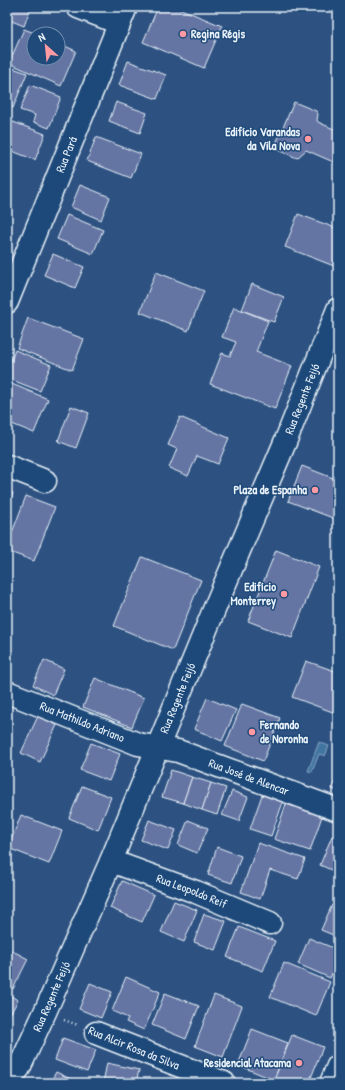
<svg xmlns="http://www.w3.org/2000/svg" width="345" height="1090" font-family="'Patrick Hand',sans-serif">
<rect width="100%" height="100%" fill="#2d5282"/>
<filter id="ink" filterUnits="userSpaceOnUse"><feTurbulence type="fractalNoise" baseFrequency=".025" numOctaves="2"/><feDisplacementMap in="SourceGraphic" scale="8" xChannelSelector="R" yChannelSelector="G"/><feConvolveMatrix kernelMatrix="1 2 1 2 8 2 1 2 1" color-interpolation-filters="sRGB"/></filter>
<g filter="url(#ink)">
<!-- water -->
<path fill="#43749f" stroke="#85a6c3" d="M319 742 329 746 325 756 319 754 312 772 308 771Z"/>
<!-- building -->
<g fill="#6574a3" stroke="#e8f1f8">
<path d="M7 7H31L24 26 7 19Z"/>
<path d="M158 7H176L222 26 204 68 143 42Z"/>
<path d="M24 29 37 34H34V58H58V43L76 51 61 86 9 63Z"/>
<path d="M128 61 166 75 157 99 119 85Z"/>
<path d="M7 66 27 73 13 108 7 105Z"/>
<path d="M30 85 61 97 49 128 33 122 35 115 20 110Z"/>
<path d="M116 102 147 113 140 133 109 121Z"/>
<path d="M294 102 316 111 318 114 317 120 318 122 338 131V164L306 150 297 158 274 148Z"/>
<path d="M8 120 45 134 35 160 7 149Z"/>
<path d="M96 137 141 154 131 178 87 161Z"/>
<path d="M80 185 110 197 101 220 71 207Z"/>
<path d="M7 201 11 203 7 214Z"/>
<path d="M298 214 338 229V255L334 266 285 247Z"/>
<path d="M67 215 103 230 93 254 57 239Z"/>
<path d="M53 254 84 267 75 288 44 275Z"/>
<path d="M156 272 204 291 188 331 140 312Z"/>
<path d="M252 284 284 297 274 322 242 310Z"/>
<path d="M234 307 268 321 256 352 292 366 275 409 210 384 222 353 230 356 236 342 222 337Z"/>
<path d="M28 318 84 339 72 370 17 348Z"/>
<path d="M15 350 51 365 40 391 7 378V371Z"/>
<path d="M7 382 48 399 34 433 7 422Z"/>
<path d="M71 406 89 413 76 448 58 441Z"/>
<path d="M180 417 229 438 218 464 197 456 188 476 169 468 177 449 168 445Z"/>
<path d="M302 466 338 480V520L288 501Z"/>
<path d="M7 491 13 493 7 510Z"/>
<path d="M26 496 55 507 34 561 7 551V546Z"/>
<path d="M276 550 319 567 292 638 248 621Z"/>
<path d="M142 557 201 580 173 650 114 626Z"/>
<path d="M44 660 64 669 53 695 33 685Z"/>
<path d="M306 661 338 672V714L292 697Z"/>
<path d="M95 678 144 698 132 727 83 707Z"/>
<path d="M207 698 236 710 222 741 194 729Z"/>
<path d="M242 704 280 718 263 761 225 746Z"/>
<path d="M38 716 57 725 40 762 21 753Z"/>
<path d="M91 743 120 754 109 781 80 770Z"/>
<path d="M171 770 192 777 183 803 162 797Z"/>
<path d="M338 774V791L332 789Z"/>
<path d="M192 777 211 783 202 810 183 803Z"/>
<path d="M211 783 226 788 217 815 202 810Z"/>
<path d="M82 786 111 797 98 830 69 818Z"/>
<path d="M232 791 248 797 239 821 222 815Z"/>
<path d="M262 795 283 802 271 836 250 829Z"/>
<path d="M286 804 322 816 310 851 274 839Z"/>
<path d="M21 815 62 831 49 864 8 848Z"/>
<path d="M149 820 176 830 168 850 141 840Z"/>
<path d="M188 820 208 828 197 853 178 845Z"/>
<path d="M332 836 338 838V873L320 865Z"/>
<path d="M258 843 305 859 298 879 270 870 260 899 241 892Z"/>
<path d="M217 847 241 856 232 883 208 875Z"/>
<path d="M122 881 154 895 142 922 110 908Z"/>
<path d="M174 901 197 910 184 942 161 932Z"/>
<path d="M332 905 338 907V937L321 930Z"/>
<path d="M204 914 226 921 215 950 194 942Z"/>
<path d="M239 927 275 941 263 971 227 957Z"/>
<path d="M309 938 338 950V959L330 978 298 964Z"/>
<path d="M7 948 28 959 13 989 7 986Z"/>
<path d="M284 963 330 982 316 1016 270 997Z"/>
<path d="M126 977 160 992 144 1030 126 1022 128 1018 112 1011Z"/>
<path d="M90 983 112 992 101 1018 79 1009Z"/>
<path d="M165 993 199 1006 186 1039 152 1025Z"/>
<path d="M7 994 18 1000 7 1020Z"/>
<path d="M214 995 242 1006 223 1057 195 1046Z"/>
<path d="M252 1029 288 1043 274 1080 238 1065Z"/>
<path d="M292 1035 323 1047 309 1083H283L274 1080Z"/>
<path d="M63 1038 96 1050 87 1072 55 1060Z"/>
<path d="M107 1063 139 1070 136 1083H103Z"/>
<path d="M56 1072 79 1083H50Z"/>
<path d="M145 1079 158 1083H143Z"/>
</g>
<g fill="none" stroke-linecap="round" stroke-linejoin="round">
<!-- minor casing -->
<g stroke="#e8f1f8" stroke-width="25">
<g id="minor">
<path d="M78 7 119 23"/>
<path id="s1" d="M7 302 126 7"/>
<path d="M7 466 45 481"/>
<path id="s2" d="M7 692 138 744 178 751 338 810"/>
<path id="s3" d="M111 861 196 892 270 923"/>
<path d="M96 1033 224 1083"/>
<path id="s4" d="M7 1082 19 1068 45 1012 111 861 216 605 286 440 338 309"/>
<path d="M331 1083 338 1066"/>
</g>
</g>
<!-- path -->
<path stroke="#e8f1f8" stroke-width="2.5" stroke-dasharray="1 3" stroke-linecap="butt" d="M64 1020 78 1025"/>
<!-- minor -->
<use href="#minor" stroke="#1f4a7a" stroke-width="22"/>
</g>
</g>
<!-- markers -->
<g fill="#ff9aa2" stroke="#1f4a7a" stroke-width="1.5">
<circle cx="183" cy="34" r="4"/>
<circle cx="308" cy="139" r="4"/>
<circle cx="315" cy="490" r="4"/>
<circle cx="284" cy="594" r="4"/>
<circle cx="252" cy="732" r="4"/>
<circle cx="299" cy="1063" r="4"/>
</g>
<g text-anchor="middle" stroke-width="3" stroke-linejoin="round" paint-order="stroke">
<!-- poi labels -->
<g font-size="12" font-weight="bold" fill="#e8f1f8" stroke="#1f4a7a" text-anchor="end">
<text x="191" y="38" text-anchor="start">Regina Régis</text>
<text x="300" y="136">Edifício Varandas<tspan x="300" dy="14">da Vila Nova</tspan></text>
<text x="307" y="494">Plaza de Espanha</text>
<text x="276" y="591">Edifício<tspan x="276" dy="14">Monterrey</tspan></text>
<text x="260" y="729" text-anchor="start">Fernando<tspan x="260" dy="14">de Noronha</tspan></text>
<text x="291" y="1067">Residencial Atacama</text>
</g>
<!-- street labels -->
<g font-size="12" fill="#e8f1f8" stroke="#1f4a7a">
<text dy="4" stroke="none"><textPath href="#s1" startOffset="159">Rua Pará</textPath></text>
<text dy="4" stroke="none"><textPath href="#s4" startOffset="745">Rua Regente Feijó</textPath></text>
<text dy="4" stroke="none"><textPath href="#s4" startOffset="421">Rua Regente Feijó</textPath></text>
<text dy="4" stroke="none"><textPath href="#s2" startOffset="81">Rua Mathildo Adriano</textPath></text>
<text dy="4" stroke="none"><textPath href="#s2" startOffset="257">Rua José de Alencar</textPath></text>
<text dy="4" stroke="none"><textPath href="#s3" startOffset="86">Rua Leopoldo Reif</textPath></text>
<text dy="4" stroke="none"><textPath href="#s4" startOffset="97">Rua Regente Feijó</textPath></text>
<text transform="translate(134 1048) rotate(22)" y="4">Rua Alcir Rosa da Silva</text>
</g>
</g>
<!-- margin -->
<rect width="345" height="1090" fill="none" stroke="#1f4a7a" stroke-width="24"/>
<rect x="12" y="12" width="321" height="1066" fill="none" stroke="#e8f1f8" stroke-width="1.5" filter="url(#ink)"/>
<!-- north arrow -->
<g transform="translate(46 46) rotate(333)"><circle r="19" fill="#1f4a7a" stroke="#6f8dac"/>
<path d="M0-3L7 15L0 10L-7 15Z" fill="#ff9aa2"/>
<text y="-6" font-size="11" font-weight="bold" text-anchor="middle" fill="#e8f1f8">N</text>
</g>
</svg>
